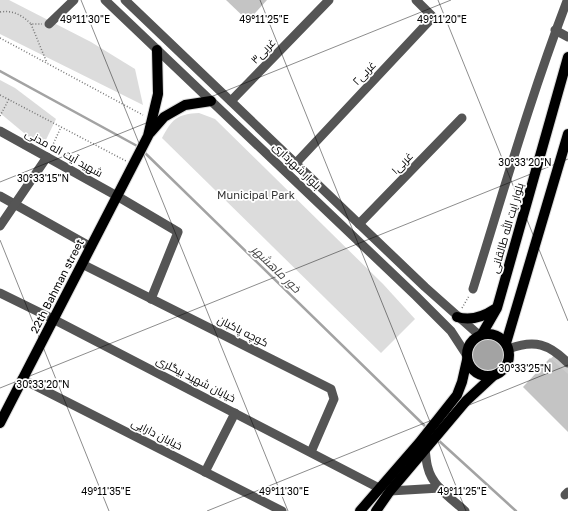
<svg xmlns="http://www.w3.org/2000/svg" width="568" height="511" font-family="'Golos Text',Cairo,sans-serif">
<rect width="100%" height="100%" fill="#fff"/>
<!-- green -->
<g fill="#dcdcdc">
<path d="M0 0H9L91 42 135 69 143 105 0 34Z"/>
<path d="M0 80 15 88 56 119 42 148 0 113Z"/>
<path d="M199 113 215 119 383 284 415 319 381 353 162 138C172 119 177 114 199 113Z"/>
</g>
<!-- water -->
<circle fill="#a3a3a3" cx="488" cy="355" r="16"/>
<!-- shadow -->
<path fill="#0003" d="M558 351 568 360V430L524 387Z"/>
<g fill="none" stroke-linecap="round" stroke-linejoin="round">
<!-- stream -->
<g stroke="#a3a3a3" stroke-width="2.5">
<path d="M0 71 139 147"/>
<path d="M142 150 428 429"/>
<path d="M437 439 516 511"/>
</g>
</g>
<!-- building -->
<g fill="#c4c4c4">
<path d="M226 0H267L248 21Z"/>
<path d="M550 358 568 374V432L523 387Z"/>
</g>
<g fill="none" stroke-linecap="round" stroke-linejoin="round">
<!-- major casing -->
<g stroke="#dbdbdb" stroke-width="12">
<g id="major">
<path d="M150 133 164 117 185 105 211 101"/>
<path d="M457 317C470 321 483 317 495 309"/>
<circle cx="488" cy="355" r="21"/>
<path d="M482 334 497 308 568 57"/>
<path d="M506 343 568 134"/>
<path d="M0 423 148 136 158 94 157 50"/>
<path d="M360 511 419 443 457 395 462 382 467 360"/>
<path d="M376 511 390 491 466 401 493 376"/>
</g>
</g>
<!-- path -->
<g stroke="#777" stroke-width="1.5" stroke-dasharray="1 2" stroke-linecap="butt">
<path d="M0 12C13 10 22 15 31 24H42"/>
<path d="M31 24 47 63"/>
<path d="M0 38 143 115"/>
<path d="M0 95 126 161"/>
<path d="M0 116 9 99"/>
<path d="M51 149 61 127"/>
<path d="M462 308 469 296"/>
</g>
<!-- minor -->
<g stroke="#555" stroke-width="9">
<path d="M105 0 416 296 451 331 466 354"/>
<path d="M125 0 425 287 479 335"/>
<path d="M49 24 74 0"/>
<path d="M555 30 568 37"/>
<path d="M231 101 329 0"/>
<path d="M0 131 117 196 178 232 151 299"/>
<path d="M296 163 433 17 416 0"/>
<path d="M0 196 91 247"/>
<path d="M359 224 462 118"/>
<path d="M0 226 47 157"/>
<path d="M82 264 331 389 334 399 311 452"/>
<path d="M473 289C503 193 531 95 567 1"/>
<path d="M0 293 53 319 379 488"/>
<path d="M508 349C535 339 549 344 568 363"/>
<path d="M22 379 282 511"/>
<path d="M425 449C426 455 426 462 428 468 432 486 452 499 465 511"/>
<path d="M205 472 235 413"/>
<path d="M390 491 440 488"/>
<path d="M565 495 568 492"/>
</g>
<!-- major -->
<use href="#major" stroke="#000" stroke-width="10"/>
</g>
<!-- ticks -->
<path fill="none" stroke="#000" stroke-width="1" stroke-opacity="0.45" d="M81 0 288 511M260 0 466 511M438 0 568 321M0 182 451 0M0 240 109 511M0 388 568 159M207 511 568 365"/>
<g text-anchor="middle" stroke-width="3.5" stroke-linejoin="round" paint-order="stroke">
<!-- street labels -->
<g font-size="11" fill="#000" stroke="#fff">
<text transform="translate(263 51) rotate(-46)" y="4">۳غربی</text>
<text transform="translate(364 73) rotate(-47)" y="4">۲غربی</text>
<text transform="translate(64 153) rotate(29)" y="4">شهید آیت اله مدنی</text>
<text transform="translate(402 163) rotate(-46)" y="4">۱غربی</text>
<text transform="translate(297 166) rotate(44)" y="4">بلوار شهرداری</text>
<text transform="translate(507 228) rotate(-74)" y="4">بلوار ایت الله طالقانی</text>
<text transform="translate(57 286) rotate(-63)" y="4">22th Bahman street</text>
<text transform="translate(243 331) rotate(27)" y="4">کوچه پاکبان</text>
<text transform="translate(196 379) rotate(27)" y="4">خیابان شهید بیگلری</text>
<text transform="translate(157 434) rotate(27)" y="4">خیابان دارایی</text>
</g>
<!-- park labels -->
<g font-size="11" fill="#333" stroke="#fff">
<text x="256" y="199">Municipal Park</text>
</g>
<!-- water labels -->
<g font-size="12" font-style="italic" fill="#444" stroke="#fff">
<text transform="translate(276 269) rotate(44)" y="4">خور ماهشهر</text>
</g>
</g>
<g font-size="10" text-anchor="middle" fill="#000" stroke="#fff" stroke-width="3.5" stroke-linejoin="round" paint-order="stroke">
<text x="85" y="23">49°11'30"E</text>
<text x="264" y="23">49°11'25"E</text>
<text x="442" y="23">49°11'20"E</text>
<text x="525" y="166">30°33'20"N</text>
<text x="43" y="182">30°33'15"N</text>
<text x="525" y="372">30°33'25"N</text>
<text x="43" y="388">30°33'20"N</text>
<text x="106" y="495">49°11'35"E</text>
<text x="284" y="495">49°11'30"E</text>
<text x="462" y="495">49°11'25"E</text>
</g>
</svg>
